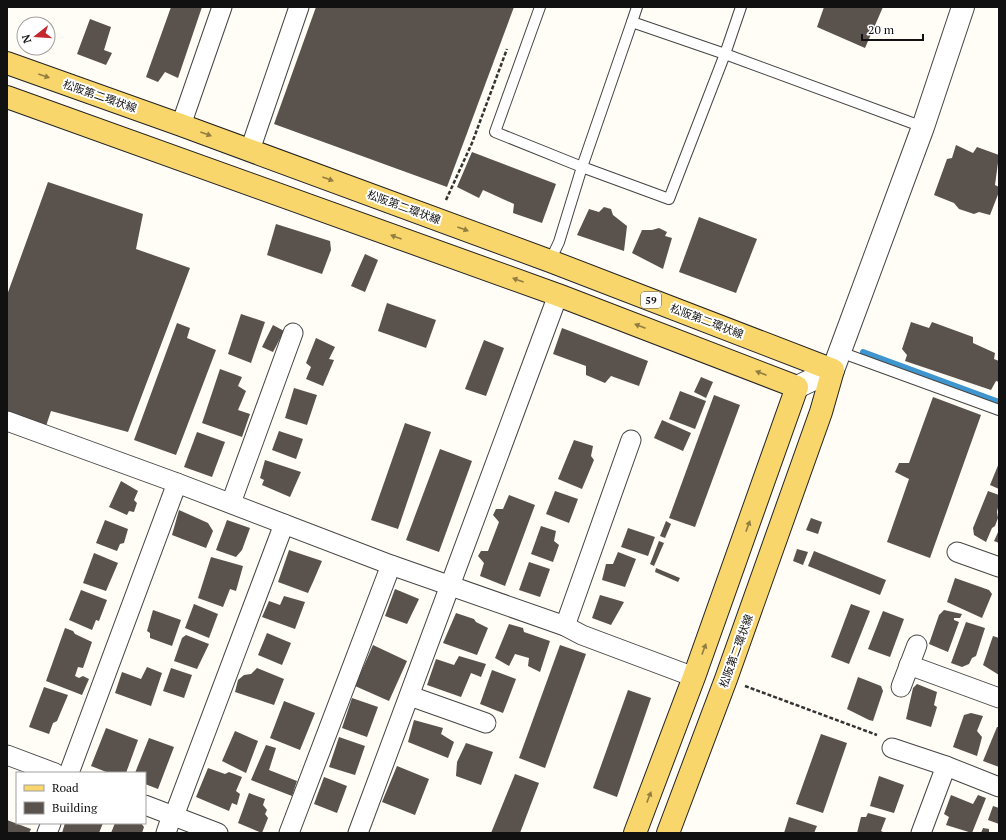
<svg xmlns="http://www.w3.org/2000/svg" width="1006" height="840" font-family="'PT Serif','Noto Sans JP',serif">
<rect width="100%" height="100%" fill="#fffdf5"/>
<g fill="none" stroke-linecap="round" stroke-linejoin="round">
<!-- stream -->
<path stroke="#3f96cf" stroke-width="6" d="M863 352 999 402"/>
</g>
<!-- building -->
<g fill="#5a524d">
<path d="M171 7H202L178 78 165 72 158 82 146 77Z"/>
<path d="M316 7H514L447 187 274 124Z"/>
<path d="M824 7H883L865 48 817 27Z"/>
<path d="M90 19 111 27 104 50 112 53 106 65 77 54Z"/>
<path d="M956 145 973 153 977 147 999 155 995 185 999 187V192L990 215 979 212 974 214 959 209 954 203 934 195 947 159 952 158Z"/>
<path d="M472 152 556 184 542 223 513 213 514 204 483 190 479 198 457 187Z"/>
<path d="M48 182 143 214 136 249 190 268 128 432 51 411 46 426 7 411V295Z"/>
<path d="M604 207 611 209 613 215 627 226 624 251 577 235 589 209 599 212Z"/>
<path d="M699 217 757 239 736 293 679 272Z"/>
<path d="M276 224 330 241 331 250 322 274 267 255Z"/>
<path d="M659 228 667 232 665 236 672 238 663 269 632 253 642 230H652Z"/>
<path d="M365 254 378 260 365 292 351 286Z"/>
<path d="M387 303 436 320 426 348 378 331Z"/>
<path d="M241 314 265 322 251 363 228 354Z"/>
<path d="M911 322 929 328 932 322 973 337V343L995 353 994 359 999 361V382L996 381 991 390 905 361 907 355 902 349Z"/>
<path d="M177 323 190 328 187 338 216 350 176 455 134 440Z"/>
<path d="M273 325 284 331 273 352 262 347Z"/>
<path d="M562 328 648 361 639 386 611 376 605 383 586 375V366L553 354Z"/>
<path d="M316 338 335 347 329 359 334 360 323 386 306 379 311 367 306 363Z"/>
<path d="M484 340 504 348 486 396 465 389Z"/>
<path d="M220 369 242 377 238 386 246 391 238 410 250 414 242 437 202 423Z"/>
<path d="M701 377 713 382 706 398 694 392Z"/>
<path d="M294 388 317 395 307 425 285 418Z"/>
<path d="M680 391 706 401 695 429 669 419Z"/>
<path d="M714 395 740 405 695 527 669 518Z"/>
<path d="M933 397 981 415 930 558 887 542 909 479 895 472 899 463H909Z"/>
<path d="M662 420 691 433 683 451 654 438Z"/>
<path d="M405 423 431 432 398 529 371 520Z"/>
<path d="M279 431 303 439 296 459 272 450Z"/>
<path d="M197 432 225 442 212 477 184 467Z"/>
<path d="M574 440 593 446 591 456 594 460 582 489 558 479Z"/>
<path d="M440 449 472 461 439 552 406 540Z"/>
<path d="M265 460 301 472 290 497 262 485 264 480 260 478Z"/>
<path d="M999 463V489L990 485Z"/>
<path d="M121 481 138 491 134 500 137 503 134 512 129 511 127 515 109 507Z"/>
<path d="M555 491 578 499 569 523 546 514Z"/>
<path d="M988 491 999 495V503L997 512 998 518 995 526 992 528 986 542 974 535 973 528Z"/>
<path d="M509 495 535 505 505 586 480 576 484 563 478 556 481 551H488L499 522 493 515 496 509H503Z"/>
<path d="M179 510 208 523 213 531 206 548 172 535Z"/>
<path d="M811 518 822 522 818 534 806 530Z"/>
<path d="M105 520 128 529 124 543 120 544 117 551 96 543Z"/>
<path d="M227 520 250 528 242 550 236 557 216 550Z"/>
<path d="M666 521 671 524 665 538 660 536Z"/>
<path d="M541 526 556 531 554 541 559 545 553 562 531 554Z"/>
<path d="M628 528 655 537 648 556 621 547Z"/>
<path d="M999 530V543L994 541Z"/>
<path d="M659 541 664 543 654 566 650 564Z"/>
<path d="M797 549 808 552 803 565 793 561Z"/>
<path d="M289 550 322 561 313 582 308 593 278 582Z"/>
<path d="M814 551 886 580 880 595 808 566Z"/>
<path d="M618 552 636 559 625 587 602 580 606 564H613Z"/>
<path d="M94 553 118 563 106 591 83 583Z"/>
<path d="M211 557 243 566 236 591 230 589 223 607 198 598Z"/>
<path d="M529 562 550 569 540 597 519 590Z"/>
<path d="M656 568 680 578 678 582 655 572Z"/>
<path d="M955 578 989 590 992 594 982 618 947 602Z"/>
<path d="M395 589 419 599 407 624 385 616Z"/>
<path d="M81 590 107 600 99 621 96 620 92 630 69 620Z"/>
<path d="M600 595 624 602 611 625 592 618Z"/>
<path d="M284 596 305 602 295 629 262 617 269 601 280 605Z"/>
<path d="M194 604 218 614 209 638 185 628Z"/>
<path d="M851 604 870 611 849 664 831 657Z"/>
<path d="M153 610 181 620 172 646 150 638V633L147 631Z"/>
<path d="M944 610 962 614 960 618H954V620L959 622 948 652 929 644 939 615Z"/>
<path d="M883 611 904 619 890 657 868 649Z"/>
<path d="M456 613 474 619 476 622 488 628 477 655 443 643Z"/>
<path d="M966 622 985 628 976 656 972 658 969 664 962 667 951 663Z"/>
<path d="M509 624 523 628 524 632 550 641 540 672 528 666 529 658 515 654 509 666 495 658Z"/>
<path d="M65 628 73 631 75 634 92 642 83 668 78 667 75 676 79 678 83 676 89 679 82 695 46 681Z"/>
<path d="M267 633 291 643 282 665 258 655Z"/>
<path d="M186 635 209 644 197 669 174 661 182 638Z"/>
<path d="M993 636 999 638V675L983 665Z"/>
<path d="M373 645 407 661 389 701 355 686Z"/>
<path d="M560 645 586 654 545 768 519 758Z"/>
<path d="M459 656 486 664 481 677 471 673 461 697 427 685 436 659 454 665Z"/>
<path d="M147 667 162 673 151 706 115 693 122 672 141 679Z"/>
<path d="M171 668 192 675 184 698 163 691Z"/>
<path d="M257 668 284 679 274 705 235 692 238 680 244 675 251 674Z"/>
<path d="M492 670 516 679 503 713 480 704Z"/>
<path d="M858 677 881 686 883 691 873 721 869 720 847 709Z"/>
<path d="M917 684 937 692 934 705 937 707 931 727 906 719 913 688Z"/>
<path d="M44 687 68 695 57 721 53 723 49 734 29 727Z"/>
<path d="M628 690 651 698 617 797 593 788Z"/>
<path d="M352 698 378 707 367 737 342 728Z"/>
<path d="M284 701 315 713 300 750 270 738Z"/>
<path d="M971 713 983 716 977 731 982 737 977 756 953 747 964 715Z"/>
<path d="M414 720 443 728 441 734 454 742 448 758 408 742Z"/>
<path d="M997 727H999V767L983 761Z"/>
<path d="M106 728 138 740 126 773H109L91 766Z"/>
<path d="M235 731 258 741 246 773 222 761Z"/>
<path d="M821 734 847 743 823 813 796 804Z"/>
<path d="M339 737 365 746 355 775 329 767Z"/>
<path d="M149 738 174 747 158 789 145 784V773H135Z"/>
<path d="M466 743 493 752 481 785 456 776 457 762Z"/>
<path d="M266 745 276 748 269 770 297 781 292 796 251 780Z"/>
<path d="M397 766 429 779 415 815 382 802Z"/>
<path d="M208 768 225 774 229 772 242 777 236 791 240 794 237 805 232 803 229 811 196 797Z"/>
<path d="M515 774 539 783 520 833H491Z"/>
<path d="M879 776 904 785 894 813 870 806Z"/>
<path d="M324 777 347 786 337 813 314 804Z"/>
<path d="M249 793 265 799 263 805 267 810 265 814 268 818 262 833 238 823Z"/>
<path d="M951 795 973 804 978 795 986 798 972 833 946 825 949 817 944 814Z"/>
<path d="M993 806 999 808V824L988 820Z"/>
<path d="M868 813 886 818 881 831 885 833H857L861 817H866Z"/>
<path d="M789 817 817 826 814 833H784Z"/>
<path d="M7 820 31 829 29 833H7Z"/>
<path d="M65 823H103L99 833H62Z"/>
<path d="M115 823H141L144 827 142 833H111Z"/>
<path d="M983 828 989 829V833H981Z"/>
</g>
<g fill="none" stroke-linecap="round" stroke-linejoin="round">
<!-- service casing -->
<g stroke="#444" stroke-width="12">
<g id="service">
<path d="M540 7 495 132 582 167 559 242 550 261"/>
<path d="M637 7 632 22 725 54 923 127"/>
<path d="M632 22 582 167 669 199 725 54 741 7"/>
<path d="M840 352 999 410"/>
</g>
</g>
<!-- minor casing -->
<g stroke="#444" stroke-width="21">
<g id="minor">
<path d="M181 125 222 7"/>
<path d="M250 150 299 7"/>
<path d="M7 421 177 483 391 565 565 626 582 635 694 677"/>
<path d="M231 503 293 333"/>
<path d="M957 552 999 567"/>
<path d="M565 626 631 440"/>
<path d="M909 665 999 698"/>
<path d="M901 687 917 645"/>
<path d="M410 696 486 723"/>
<path d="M892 748 946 766 999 787"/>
<path d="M7 755 55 773"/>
<path d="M69 773 177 483"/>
<path d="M145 805 218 833"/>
<path d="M174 816 284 524"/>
<path d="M47 833 51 823"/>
<path d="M166 833 172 815"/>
<path d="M289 833 391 565"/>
<path d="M358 833 558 295"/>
<path d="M921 833 946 766"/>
</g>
</g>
<!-- tertiary casing -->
<g stroke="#444" stroke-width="24">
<path id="tertiary" d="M797 387 833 370 923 127 963 7"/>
</g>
<!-- primary casing -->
<g stroke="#222" stroke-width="24">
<g id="primary">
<path d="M7 63 181 125 550 261 833 370 821 412 726 679 668 833"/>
<path d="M7 97 558 295 797 387 694 677 635 833"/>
</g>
</g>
<!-- path -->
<g stroke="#333" stroke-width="2.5" stroke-dasharray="4 2" stroke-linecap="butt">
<path d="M446 200 472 143 507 49"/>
<path d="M745 686 877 735"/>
</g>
<!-- service -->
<use href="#service" stroke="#fff" stroke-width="10"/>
<!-- minor -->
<use href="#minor" stroke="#fff" stroke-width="19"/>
<!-- tertiary -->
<use href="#tertiary" stroke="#fff" stroke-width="22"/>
<!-- primary -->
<use href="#primary" stroke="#f9d66b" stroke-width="22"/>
</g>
<!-- one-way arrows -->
<defs><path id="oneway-solid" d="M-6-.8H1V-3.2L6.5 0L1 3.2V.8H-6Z"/></defs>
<g fill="#917d42">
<use href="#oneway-solid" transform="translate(44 76) rotate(19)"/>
<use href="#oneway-solid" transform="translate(206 134) rotate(20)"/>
<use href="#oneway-solid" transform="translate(328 179) rotate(20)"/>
<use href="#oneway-solid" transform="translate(463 229) rotate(20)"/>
<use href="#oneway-solid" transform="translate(396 237) rotate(-160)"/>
<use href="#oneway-solid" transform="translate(518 280) rotate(-160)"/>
<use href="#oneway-solid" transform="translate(640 326) rotate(-159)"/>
<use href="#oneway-solid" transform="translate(761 373) rotate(-159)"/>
<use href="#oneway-solid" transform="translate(748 526) rotate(-70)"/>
<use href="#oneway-solid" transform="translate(704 649) rotate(-70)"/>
<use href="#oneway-solid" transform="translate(649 797) rotate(-69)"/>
</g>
<g text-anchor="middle" stroke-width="4" stroke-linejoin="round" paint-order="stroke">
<!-- shield labels -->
<rect fill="#fff" stroke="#585858" stroke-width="1" x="641" y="292" width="20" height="16" rx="3"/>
<g font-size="10" font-weight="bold" fill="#111">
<text x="651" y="304">59</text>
</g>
<!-- street labels -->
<g font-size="11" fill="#111" stroke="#fff">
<text transform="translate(100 96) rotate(19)" y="4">松阪第二環状線</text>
<text transform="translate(404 207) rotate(20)" y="4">松阪第二環状線</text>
<text transform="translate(707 321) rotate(21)" y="4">松阪第二環状線</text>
<text transform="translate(736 651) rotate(-70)" y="4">松阪第二環状線</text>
</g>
</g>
<!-- border -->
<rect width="1006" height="840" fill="none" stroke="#111111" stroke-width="16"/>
<!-- legend -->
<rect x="16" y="772" width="130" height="52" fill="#ffffff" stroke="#a0a0a0"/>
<rect x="24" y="785" width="20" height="6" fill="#f9d66b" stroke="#a0a0a0"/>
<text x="52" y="792" font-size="12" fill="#111111">Road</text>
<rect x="24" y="802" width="20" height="12" fill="#5a524d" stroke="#a0a0a0"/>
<text x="52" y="812" font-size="12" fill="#111111">Building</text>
<!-- north arrow -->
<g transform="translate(36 36) rotate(253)"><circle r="19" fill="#ffffff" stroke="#a0a0a0"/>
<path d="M0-3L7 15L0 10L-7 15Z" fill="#c4262e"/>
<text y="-6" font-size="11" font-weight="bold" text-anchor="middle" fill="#111111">N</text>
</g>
<!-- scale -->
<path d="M862 34v6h61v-6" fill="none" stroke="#111111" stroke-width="2"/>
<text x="868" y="34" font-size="12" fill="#111111" stroke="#ffffff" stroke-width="3" paint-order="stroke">20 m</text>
</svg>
